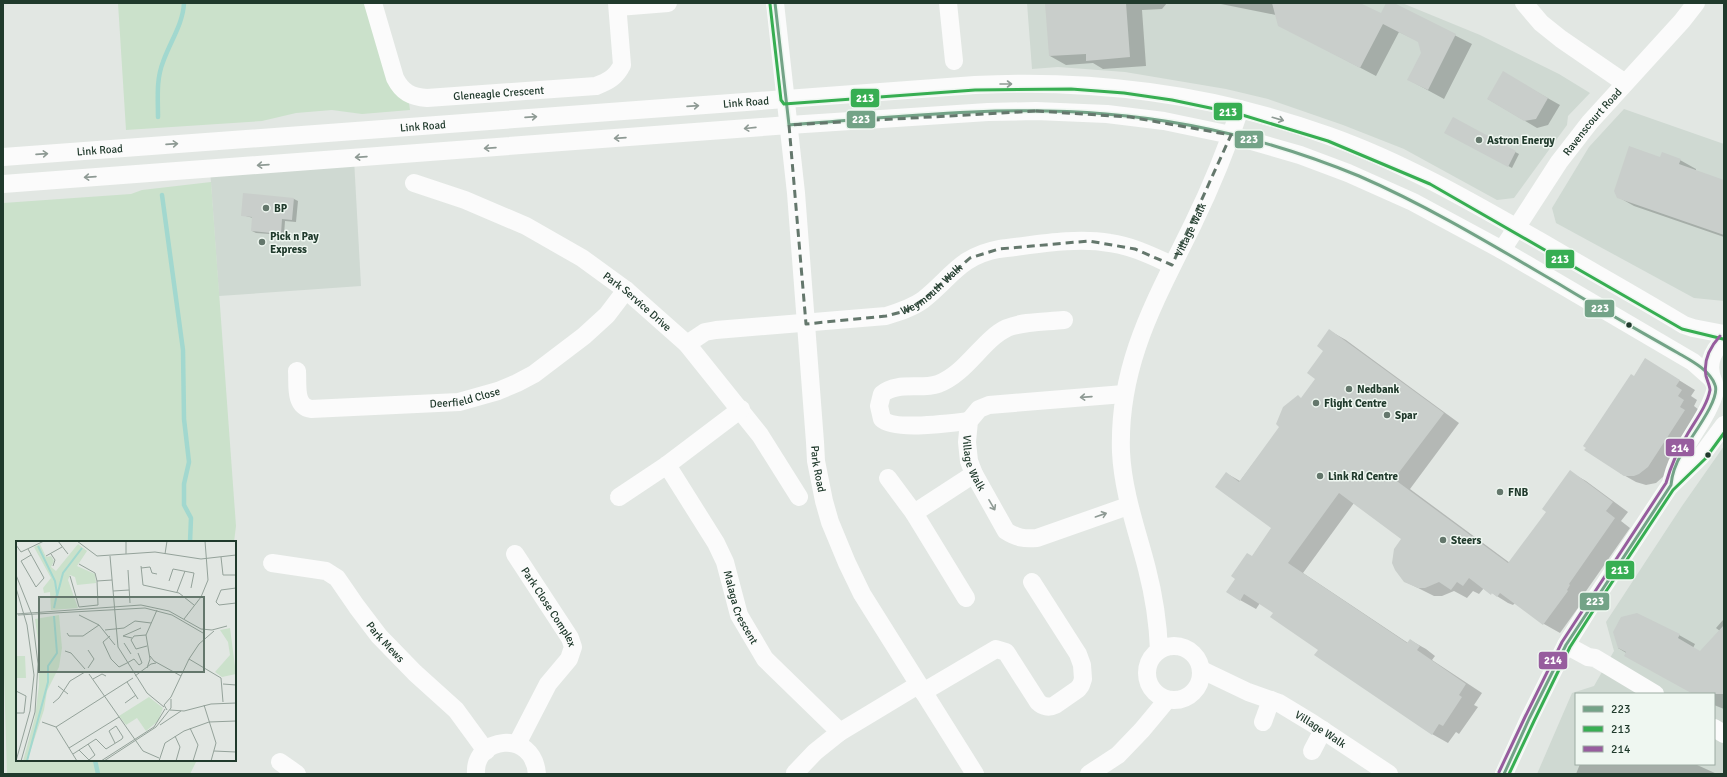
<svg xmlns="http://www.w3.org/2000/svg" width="1727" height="777" font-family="Signika,sans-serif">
<rect width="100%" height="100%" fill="#e2e7e3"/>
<!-- built -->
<g fill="#cfd9d2" fill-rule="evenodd">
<path d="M1027 3H1402L1480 35 1559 74 1590 93 1568 116 1567 125 1514 198 1497 200 1404 149 1343 125 1268 99 1226 89 1125 72 1058 67 1032 69Z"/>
<path d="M1624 109 1724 144V301L1694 298 1556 223 1552 208 1589 147Z"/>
<path d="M354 159 361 286 219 296 210 169Z"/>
<path d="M1724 446V774H1537L1572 693 1594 686 1614 651 1606 622 1682 506ZM1576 694H1714V764H1576Z"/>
</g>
<!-- green -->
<g fill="#cbe1cb">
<path d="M118 3H364L390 86 409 103 410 110 362 114 332 110 296 113 262 121 126 130Z"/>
<path d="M211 182 236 526 234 542H17V760H197L190 774H7L3 641V203L131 194 142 190Z"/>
</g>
<!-- shadow -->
<g fill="#0003">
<path d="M1046 3H1167L1162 9 1142 10 1146 66 1103 69 1093 63 1066 65 1050 56Z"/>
<path d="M1216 3H1358L1381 15 1387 3H1391L1472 44 1444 99 1409 80 1422 53 1420 42 1399 32 1376 76 1279 25 1276 15Z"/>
<path d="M1503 73 1560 105 1548 125 1537 128 1488 99Z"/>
<path d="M1453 119 1519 154 1512 168 1446 133Z"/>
<path d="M1661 158 1680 160 1696 169V171L1724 181V237L1634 206 1618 197Z"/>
<path d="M244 194 294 199 298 201 296 222 285 221 284 235 256 233 252 231 253 218 242 215Z"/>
<path d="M1330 331 1346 340 1459 423 1410 489 1510 563 1547 512 1570 472 1586 481 1628 512 1621 521 1630 528 1584 594 1586 595 1582 600 1583 601 1560 633 1544 624 1515 603 1513 605 1508 603 1484 588 1479 594 1473 591 1467 598 1454 591 1442 596H1434L1404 581 1403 539 1354 503 1303 573 1408 643 1410 640 1426 649 1435 656 1432 660 1482 693 1474 705 1478 707 1459 734 1456 732 1448 743 1432 734 1319 649 1275 613 1260 603 1256 609 1240 600 1252 557 1272 528 1226 473 1240 481 1317 379Z"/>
<path d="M1661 369 1695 390 1691 396 1697 400 1694 406 1699 410 1664 476 1656 483 1646 485 1636 482 1620 473 1634 377Z"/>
<path d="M1723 620 1724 709 1714 705V694H1694L1618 648 1679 635 1695 644 1693 648 1700 652 1720 631 1716 628Z"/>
<path d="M1580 764H1695L1717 774H1576Z"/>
</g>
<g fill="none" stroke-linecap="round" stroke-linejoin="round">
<!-- stream -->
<g stroke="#a2d8cf" stroke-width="4.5">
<path d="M158 117C158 98 156 80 163 62 170 42 183 24 184 3"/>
<path d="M162 195 183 350 184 419 189 462 184 484V505L191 518 190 542"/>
<path d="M95 760 98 774"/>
</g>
</g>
<!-- building -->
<g fill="#c9cecb">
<path d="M1045 3H1126L1130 57 1086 61V54L1049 56Z"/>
<path d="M1272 3H1360L1381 13 1386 3H1394L1456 34 1428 90 1407 80 1421 53 1418 42 1383 24 1360 68 1278 26Z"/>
<path d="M1503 71 1548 98 1536 119 1524 121 1487 99Z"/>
<path d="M1453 117 1516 151 1508 167 1444 133Z"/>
<path d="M1629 146 1660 157 1662 152 1681 159 1679 164 1724 180V235L1617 198 1614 191Z"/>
<path d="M243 193 294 198 292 220 282 219 281 234 251 231 252 217 241 216Z"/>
<path d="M1329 329 1444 413 1394 479 1508 563 1546 512 1542 509 1570 470 1613 502 1606 511 1615 518 1569 584 1570 585 1567 590 1568 591 1543 625 1500 593 1497 597 1492 593 1491 595 1469 578 1463 586 1457 582 1451 590 1439 582 1425 588H1418L1404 582 1395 570 1392 563 1394 549 1401 539 1339 493 1288 563 1407 643 1410 639 1420 646 1417 650 1466 684 1459 695 1462 697 1443 726 1439 724 1432 735 1314 655 1318 650 1270 617 1273 613 1244 594 1240 601 1226 592 1235 579 1231 576 1247 553 1252 556 1271 528 1215 487 1226 472 1239 482 1279 427 1276 424 1283 407 1298 395 1301 398 1315 379 1307 373 1323 351 1317 346Z"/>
<path d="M1645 358 1680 380 1676 386 1682 390 1678 396 1684 400 1680 407 1685 410 1648 467 1639 474 1634 476H1624L1584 450 1586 448 1583 446 1631 374 1634 376Z"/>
<path d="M1637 613 1680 634 1678 638 1700 651 1724 625V694H1693L1624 656 1626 652 1618 648 1613 632 1621 617Z"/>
</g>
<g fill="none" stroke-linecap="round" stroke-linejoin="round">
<!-- minor -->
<g stroke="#fbfbfb" stroke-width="18">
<path id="s1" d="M373 3 395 78C402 92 411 97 427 98L596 86C609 81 616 77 622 65L617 3"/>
<path id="s2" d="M775 3 796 193 815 442 816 461 824 501 830 522 847 563 862 594 975 774"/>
<path d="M948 3 954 61"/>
<path d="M1524 3 1541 23 1561 39 1625 83"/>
<path d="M618 7 668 3"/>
<path id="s3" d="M3 157 975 85C1096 79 1216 95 1329 136 1405 163 1475 204 1545 244 1591 271 1638 297 1684 325L1693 328 1724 334"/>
<path id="s4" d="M414 183 465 200 526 226 582 258 626 290 687 344 760 435 799 497"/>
<path d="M3 184 789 125 988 112 1036 111 1107 114 1164 121 1231 135 1300 155 1348 173 1413 202 1502 250 1693 362 1711 378"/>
<path id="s5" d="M1502 250 1559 162 1590 122 1682 21 1696 3"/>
<path id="s6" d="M687 344 705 332 716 330 886 316C899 312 912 308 923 300 951 278 960 256 999 249 1035 245 1074 237 1110 243 1132 246 1152 256 1172 265"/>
<path id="s7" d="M297 371C298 385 294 406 311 409L459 402 498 391 517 383 534 374 584 336 607 315 626 290"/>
<path d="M1714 383C1706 367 1711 352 1724 340"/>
<path id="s8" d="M1124 394 989 405 979 409 969 421 967 442 969 461 974 474 1006 531C1017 538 1024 539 1037 538L1128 506"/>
<path id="s9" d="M741 409 667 465 716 543 725 562 739 615 765 659 840 732 918 685"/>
<path d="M969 421C951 423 894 431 882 419L879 406 882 394C897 381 921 390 938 384 966 374 983 339 1007 328 1024 321 1045 322 1064 320"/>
<path d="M888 478 914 513 966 598"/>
<path d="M1671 484C1677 448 1707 423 1716 388"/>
<path d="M619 497 667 465"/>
<path d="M914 513 974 474"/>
<path id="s10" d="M515 554 570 638 573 647 569 659 548 684 517 744"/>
<path id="s11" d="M272 563 326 571 337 578 357 607 379 636 415 673 456 710 486 751"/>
<path d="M1566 645 1588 657 1595 658 1655 694"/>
<circle cx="1174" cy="673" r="27"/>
<path id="s12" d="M1159 650C1158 623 1154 596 1147 569 1137 530 1123 493 1121 452 1118 363 1156 300 1193 224 1211 187 1227 148 1240 109"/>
<path id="s13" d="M1202 670 1248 692 1279 703 1312 723 1389 774"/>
<path d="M923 692 996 649 1006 652 1038 702C1043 707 1049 708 1055 705L1078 689 1081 685 1083 679 1082 665 1078 654 1032 582"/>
<path d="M1263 722 1271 700"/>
<path d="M1714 728 1724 734"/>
<path d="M1312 751 1323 730"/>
<path d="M280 762 297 774"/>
<path d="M795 773 815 752 840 732"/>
<path d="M476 774C473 737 533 728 537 774"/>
<path d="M1089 774 1118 755 1142 730 1167 700"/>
<path d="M1504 774 1529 719 1566 645 1589 608 1669 487 1701 456 1724 425"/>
</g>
<!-- bus-1 casing -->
<g stroke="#eff7f1" stroke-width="6">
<path id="bus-1" d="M775 3 789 125C894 117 1001 105 1106 114 1192 121 1279 143 1359 176 1428 206 1494 246 1559 284 1598 308 1638 330 1678 353 1690 360 1710 370 1715 385 1721 400 1689 439 1682 453 1676 463 1672 473 1671 485L1566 645 1529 719 1504 774"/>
</g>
<!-- bus-2 casing -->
<g stroke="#eff7f1" stroke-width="6">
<g id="bus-2">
<path d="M770 4 781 100 784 104 975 90 1071 89 1124 93 1172 100 1239 114 1328 141 1430 184 1682 329 1723 339"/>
<path d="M1509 774 1534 721 1570 647 1593 611 1673 490 1705 459 1724 433"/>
</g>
</g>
<!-- bus-3 casing -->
<g stroke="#eff7f1" stroke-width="6">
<path id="bus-3" d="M1499 772 1525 717 1562 642 1666 483C1671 465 1678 450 1687 435 1695 421 1707 406 1710 390 1710 386 1707 380 1706 376 1703 360 1710 347 1720 336"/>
</g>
<!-- bus-1 -->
<use href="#bus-1" stroke="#73a387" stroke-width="3"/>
<!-- bus-2 -->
<use href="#bus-2" stroke="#37ae52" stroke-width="3"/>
<!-- bus-3 -->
<use href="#bus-3" stroke="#975d9e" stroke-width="3"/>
</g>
<!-- one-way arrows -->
<defs><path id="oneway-shaft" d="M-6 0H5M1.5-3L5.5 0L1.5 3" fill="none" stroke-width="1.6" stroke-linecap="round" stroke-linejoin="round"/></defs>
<g stroke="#8e9a94">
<use href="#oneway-shaft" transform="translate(1006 84)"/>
<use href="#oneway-shaft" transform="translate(693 106) rotate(-4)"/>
<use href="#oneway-shaft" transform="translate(531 117) rotate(-4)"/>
<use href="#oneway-shaft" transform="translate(1278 119) rotate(16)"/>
<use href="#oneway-shaft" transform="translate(750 128) rotate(174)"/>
<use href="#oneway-shaft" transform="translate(620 138) rotate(176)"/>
<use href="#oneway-shaft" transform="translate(172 144) rotate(-4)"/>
<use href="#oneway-shaft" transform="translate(490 148) rotate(176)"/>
<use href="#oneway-shaft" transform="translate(42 154) rotate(-4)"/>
<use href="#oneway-shaft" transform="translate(361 157) rotate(176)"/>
<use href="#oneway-shaft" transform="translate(263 165) rotate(176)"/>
<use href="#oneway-shaft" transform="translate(90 177) rotate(176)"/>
<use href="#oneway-shaft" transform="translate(1086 397) rotate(176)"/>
<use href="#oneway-shaft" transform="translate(992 505) rotate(60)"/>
<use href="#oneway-shaft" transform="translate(1101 515) rotate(-19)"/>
</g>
<!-- marked area -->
<path fill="none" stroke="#64776c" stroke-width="3" stroke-dasharray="8 5" stroke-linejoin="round" d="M1036 111 1130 117 1231 135 1172 265 1135 249 1089 241 999 249 970 258 923 300 905 311 886 316 806 324 789 125Z"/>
<!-- markers -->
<g fill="#64776c" stroke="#eff7f1" stroke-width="1.5">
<circle cx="1479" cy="140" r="4"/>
<circle cx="266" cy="208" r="4"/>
<circle cx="262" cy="242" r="4"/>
<circle cx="1349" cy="389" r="4"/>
<circle cx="1316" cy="403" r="4"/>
<circle cx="1387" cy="415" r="4"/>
<circle cx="1320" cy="476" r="4"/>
<circle cx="1500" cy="492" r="4"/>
<circle cx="1443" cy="540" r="4"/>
</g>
<g fill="#203a2c" stroke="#eff7f1" stroke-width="1.5">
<circle cx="1629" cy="325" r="3.5"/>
<circle cx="1708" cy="455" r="3.5"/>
</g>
<g text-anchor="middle" stroke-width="3" stroke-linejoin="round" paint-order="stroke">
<!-- street labels -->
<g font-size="11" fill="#203a2c" stroke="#eff7f1">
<text dy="4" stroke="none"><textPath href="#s1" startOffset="190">Gleneagle Crescent</textPath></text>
<text dy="4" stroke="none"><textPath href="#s3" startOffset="745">Link Road</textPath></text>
<text dy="4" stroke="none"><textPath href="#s5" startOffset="157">Ravenscourt Road</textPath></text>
<text dy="4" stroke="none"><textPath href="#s3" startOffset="421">Link Road</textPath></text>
<text dy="4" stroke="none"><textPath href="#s3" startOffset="97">Link Road</textPath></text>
<text dy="4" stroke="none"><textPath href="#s12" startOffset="438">Village Walk</textPath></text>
<text dy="4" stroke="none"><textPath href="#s6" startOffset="257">Weymouth Walk</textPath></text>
<text dy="4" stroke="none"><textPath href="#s4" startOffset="255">Park Service Drive</textPath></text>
<text dy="4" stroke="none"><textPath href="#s7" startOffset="199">Deerfield Close</textPath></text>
<text dy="4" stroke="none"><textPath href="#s8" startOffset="205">Village Walk</textPath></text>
<text dy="4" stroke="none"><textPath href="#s2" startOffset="468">Park Road</textPath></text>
<text dy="4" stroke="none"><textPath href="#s9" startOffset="254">Malaga Crescent</textPath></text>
<text dy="4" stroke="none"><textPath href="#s10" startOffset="63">Park Close Complex</textPath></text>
<text dy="4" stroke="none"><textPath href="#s11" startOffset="148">Park Mews</textPath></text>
<text dy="4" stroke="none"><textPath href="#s13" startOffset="133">Village Walk</textPath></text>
</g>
<!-- poi labels -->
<g font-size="11" font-weight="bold" fill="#203a2c" stroke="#eff7f1" text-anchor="start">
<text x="1487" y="144">Astron Energy</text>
<text x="274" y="212">BP</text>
<text x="270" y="240">Pick n Pay<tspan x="270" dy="13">Express</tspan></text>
<text x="1357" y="393">Nedbank</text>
<text x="1324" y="407">Flight Centre</text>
<text x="1395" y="419">Spar</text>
<text x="1328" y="480">Link Rd Centre</text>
<text x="1508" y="496">FNB</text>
<text x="1451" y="544">Steers</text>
</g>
</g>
<!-- overview -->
<g transform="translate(16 541)">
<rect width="220" height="220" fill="#e2e7e3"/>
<path d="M24 3 30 16 35 15 38 20 35 26 40 30 62 3 71 10 61 25 79 33 80 42 61 44 59 36 54 34 52 39 62 67 35 69 34 51 28 52 27 47 35 37 18 6ZM43 74 46 107 43 126 31 150 28 169 11 220H7L19 176 23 144 22 100 19 78ZM214 87 220 133 206 136 199 131 214 114 212 101 204 89ZM0 115H9L10 137H0ZM133 156 147 167 142 180 130 190 121 177 110 184 103 175Z" fill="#cbe1cb"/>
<path fill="none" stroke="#a2d8cf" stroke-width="2" d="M22 5 39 40 41 53 38 67M41 55 47 32 66 7M11 220 32 141V125L41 112 38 75"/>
<path fill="none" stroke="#94a29a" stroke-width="1" d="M42 0 52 13M61 0 81 15 139 11 185 18 220 14M110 0V13M172 0H208M0 4 5 11 28 0M12 8 28 37 20 46 5 20 15 14M35 13 39 19 37 25M149 13 151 0M30 15 46 6M94 15 102 106 131 152 148 166M205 16 207 34H220M63 23 79 32 81 40M125 25 127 44 163 52 178 64M125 27 134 26 136 32 141 33M112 29 114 62M0 34 16 74 22 123 19 171 5 220M54 35 63 66 82 64 81 40 96 39M153 40 157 28 178 32 175 47M0 47 11 84 18 134 14 170 0 220M220 47 205 49 200 61 203 64 220 62M97 50 113 49M161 51 169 30M0 73 125 64 153 70 185 88 196 89 211 85M2 74 129 67 156 74 187 92M63 74 83 84 99 104M168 78 185 56 192 39 189 0M89 89 108 87 119 80 135 82M51 92 53 95H67L83 84M130 94 118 95 115 99 120 108 131 105M94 95 87 101 95 118 103 126 111 122M116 97 107 95 125 87M108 102 115 113M220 102V115M72 109 78 118 72 127M49 110 55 112 69 128M134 115 138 120 165 135M173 118 205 137 207 161M111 122 118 118 123 124 126 122 122 112M131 127 134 118 130 94 141 69M73 133 127 210 143 217M119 135 135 123 140 122M77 138 86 133 90 135M111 141 122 158M207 143 220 144M42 145 52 153M0 150 10 155 8 172H0M37 162 43 157 54 140 69 131M109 162 120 154M188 164 200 202 195 220M151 169 148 164 155 156 173 118 183 103 198 90M154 169 168 170 195 163 220 162M26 181 40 186M144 184 165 170M40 186 117 137M40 186 61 220M174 187 182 204 177 220M159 195 164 206 160 220M53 207 103 176M63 209 73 219 79 214 72 203M198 210 220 211M57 213 80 198 90 208 106 198 107 196 100 185 93 190 99 202M85 220 138 186 149 168M88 220 140 186 155 167V158M143 220 149 202 168 190 193 181 220 180"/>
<path fill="#64776c" fill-opacity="0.15" stroke="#64776c" stroke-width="2" d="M23 56H188V131H23Z"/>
<rect width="220" height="220" fill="none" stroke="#203a2c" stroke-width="2"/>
</g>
<g stroke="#eff7f1" stroke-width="1.5">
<rect x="850" y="88" width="30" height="20" rx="4" fill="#37ae52"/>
<rect x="1213" y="102" width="30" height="19" rx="4" fill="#37ae52"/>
<rect x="846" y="110" width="30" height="19" rx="4" fill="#73a387"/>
<rect x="1234" y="130" width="30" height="19" rx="4" fill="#73a387"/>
<rect x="1545" y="249" width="30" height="20" rx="4" fill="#37ae52"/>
<rect x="1584" y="299" width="31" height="19" rx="4" fill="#73a387"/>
<rect x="1665" y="438" width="30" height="19" rx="4" fill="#975d9e"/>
<rect x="1605" y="560" width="30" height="20" rx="4" fill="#37ae52"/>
<rect x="1579" y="592" width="31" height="19" rx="4" fill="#73a387"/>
<rect x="1538" y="651" width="30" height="19" rx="4" fill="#975d9e"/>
</g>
<g font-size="11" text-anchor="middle" font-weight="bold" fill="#fff">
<text x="865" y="102">213</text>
<text x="1228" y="116">213</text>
<text x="861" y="123">223</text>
<text x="1249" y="143">223</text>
<text x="1560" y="263">213</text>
<text x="1600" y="312">223</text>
<text x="1680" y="452">214</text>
<text x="1620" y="574">213</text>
<text x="1595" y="605">223</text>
<text x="1553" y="664">214</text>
</g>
<!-- border -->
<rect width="1727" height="777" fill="none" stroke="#203a2c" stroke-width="8"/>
<!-- legend -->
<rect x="1575" y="693" width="140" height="72" fill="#eff7f1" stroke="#9caba2"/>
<rect x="1583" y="706" width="20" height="6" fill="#73a387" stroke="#9caba2"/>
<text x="1611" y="713" font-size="12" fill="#203a2c">223</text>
<rect x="1583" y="726" width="20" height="6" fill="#37ae52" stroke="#9caba2"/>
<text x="1611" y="733" font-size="12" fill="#203a2c">213</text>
<rect x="1583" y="746" width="20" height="6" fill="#975d9e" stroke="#9caba2"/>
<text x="1611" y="753" font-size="12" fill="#203a2c">214</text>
</svg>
